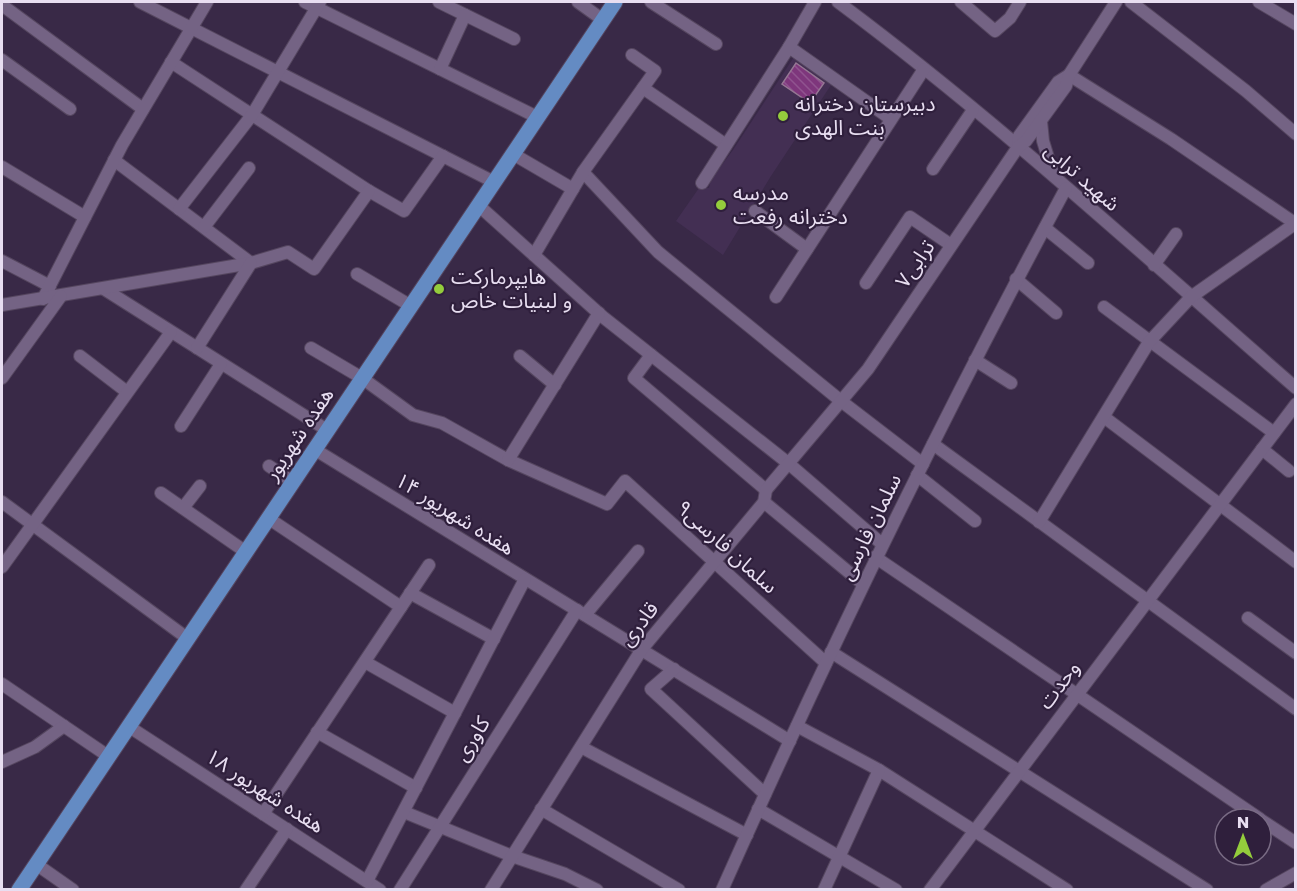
<svg xmlns="http://www.w3.org/2000/svg" width="1297" height="891" font-family="Poppins,'Noto Sans Arabic',sans-serif">
<defs>
<pattern id="building-back-hatch" width="6" height="6" patternUnits="userSpaceOnUse" patternTransform="scale(1.5)"><rect width="6" height="6" fill="#7e367c"/><path d="M-1 5l2 2M0 0l6 6M5-1l2 2" fill="none" stroke="#90538f"/></pattern>
</defs>
<rect width="100%" height="100%" fill="#392947"/>
<!-- built -->
<path fill="#432f53" d="M794 57 833 82 771 176 723 255 676 221 699 188H709L711 179 733 150Z"/>
<!-- building -->
<path fill="url(#building-back-hatch)" stroke="#957793" stroke-width="1.5" d="M796 63 824 83 810 103 782 84Z"/>
<g fill="none" stroke-linecap="round" stroke-linejoin="round">
<!-- minor casing -->
<g stroke="#55465f" stroke-width="14">
<g id="minor">
<path d="M140 2 494 182"/>
<path d="M305 2 537 117"/>
<path d="M439 2 514 39"/>
<path d="M578 2 603 20"/>
<path d="M651 2 716 44"/>
<path d="M838 2C998 121 1145 257 1296 388"/>
<path d="M961 2 995 31 1010 18 1020 2"/>
<path d="M1131 2 1246 91 1296 134"/>
<path d="M1259 2 1296 24"/>
<path d="M2 5 143 109"/>
<path d="M789 47 891 119"/>
<path d="M2 60 70 109"/>
<path d="M171 62 369 191 404 211 443 156"/>
<path d="M440 69 465 15"/>
<path d="M1069 75 1171 139 1296 224"/>
<path d="M643 88 726 145"/>
<path d="M1041 121 1043 141 1053 174"/>
<path d="M1018 147 1019 136 1058 82 1069 75"/>
<path d="M513 154 573 189"/>
<path d="M114 160 251 263"/>
<path d="M2 167 85 217"/>
<path d="M933 169 973 110"/>
<path d="M583 172 658 252 841 401 923 464"/>
<path d="M702 183 789 47 815 2"/>
<path d="M478 205 603 317 788 463 882 544"/>
<path d="M179 209 252 115 320 2"/>
<path d="M755 211 807 249"/>
<path d="M204 227 249 168"/>
<path d="M1045 228 1088 263"/>
<path d="M534 255 583 172 655 71 632 55"/>
<path d="M2 261 50 286"/>
<path d="M1154 265 1176 234"/>
<path d="M357 274 411 306"/>
<path d="M1016 279 1056 313"/>
<path d="M866 283 910 217 951 245"/>
<path d="M104 289 327 430"/>
<path d="M776 297 924 69"/>
<path d="M43 299 122 145 207 2"/>
<path d="M2 305 251 263 288 252 314 269 369 191"/>
<path d="M1104 307 1274 433"/>
<path d="M197 348 251 263"/>
<path d="M311 348 362 378 413 415 442 423 508 460 607 504 625 481 826 663"/>
<path d="M651 355 634 378 766 490"/>
<path d="M80 356 127 392"/>
<path d="M520 356 555 385"/>
<path d="M975 360 1011 383"/>
<path d="M2 378 61 296"/>
<path d="M1104 417 1296 562"/>
<path d="M181 426 221 364"/>
<path d="M933 444 1296 709"/>
<path d="M314 449 790 741"/>
<path d="M1262 449 1289 471"/>
<path d="M508 460 599 313"/>
<path d="M269 466 293 482"/>
<path d="M917 475 975 521"/>
<path d="M161 493 246 552"/>
<path d="M2 502 187 638"/>
<path d="M764 502 863 584"/>
<path d="M183 508 200 486"/>
<path d="M268 518 401 607"/>
<path d="M1039 522 1149 342 1191 297 1296 223"/>
<path d="M875 557 1260 819"/>
<path d="M2 567 171 332"/>
<path d="M410 593 494 639"/>
<path d="M585 615 638 551"/>
<path d="M1248 618 1296 653"/>
<path d="M831 652 1207 890"/>
<path d="M365 662 455 713"/>
<path d="M674 669 651 689 765 794"/>
<path d="M2 684 108 756"/>
<path d="M128 726 380 890"/>
<path d="M797 726 879 770 1067 890"/>
<path d="M317 732 416 788"/>
<path d="M581 747 747 835"/>
<path d="M2 762 35 747 64 726"/>
<path d="M541 809 679 890"/>
<path d="M758 809 896 890"/>
<path d="M404 812 512 856 565 874 597 890"/>
<path d="M263 814 429 565"/>
<path d="M1261 820 1296 843"/>
<path d="M36 864 73 890"/>
<path d="M367 881 525 579"/>
<path d="M246 890 287 829"/>
<path d="M400 890 577 610"/>
<path d="M491 890 642 649 764 502 766 490 868 369 1018 147 1026 141 1066 86 1069 75 1116 2"/>
<path d="M722 890C828 652 942 418 1066 188"/>
<path d="M824 890 879 770"/>
<path d="M930 890 1296 404"/>
<path d="M1266 890 1296 873"/>
</g>
</g>
<!-- major casing -->
<g stroke="#55465f" stroke-width="17">
<path id="major" d="M19 890 615 2"/>
</g>
<!-- minor -->
<use href="#minor" stroke="#746384" stroke-width="12"/>
<!-- major -->
<use href="#major" stroke="#648bc3" stroke-width="15"/>
</g>
<!-- markers -->
<g fill="#94cc3c" stroke="#2f1f3c" stroke-width="2">
<circle cx="783" cy="116" r="6"/>
<circle cx="721" cy="205" r="6"/>
<circle cx="439" cy="289" r="6"/>
</g>
<g text-anchor="middle" stroke-width="4.5" stroke-linejoin="round" paint-order="stroke">
<!-- poi labels -->
<g font-size="21" fill="#e8def1" stroke="#2f1f3c" text-anchor="start">
<text x="795" y="111">دبیرستان دخترانه<tspan x="795" dy="24">بنت الهدی</tspan></text>
<text x="733" y="200">مدرسه<tspan x="733" dy="24">دخترانه رفعت</tspan></text>
<text x="451" y="284">هایپرمارکت<tspan x="451" dy="24">و لبنیات خاص</tspan></text>
</g>
<!-- street labels -->
<g font-size="21" fill="#e8def1" stroke="#2f1f3c">
<text transform="translate(1082 177) rotate(41)" y="7">شهید ترابی</text>
<text transform="translate(915 264) rotate(-56)" y="7">ترابی۷</text>
<text transform="translate(299 434) rotate(-56)" y="7">هفده شهریور</text>
<text transform="translate(455 514) rotate(32)" y="7">هفده شهریور ۱۴</text>
<text transform="translate(870 527) rotate(-64)" y="7">سلمان فارسی</text>
<text transform="translate(727 547) rotate(42)" y="7">سلمان فارسی۹</text>
<text transform="translate(639 624) rotate(-52)" y="7">قادری</text>
<text transform="translate(1059 685) rotate(-53)" y="7">وحدت</text>
<text transform="translate(472 739) rotate(-58)" y="7">کاوری</text>
<text transform="translate(265 791) rotate(33)" y="7">هفده شهریور ۱۸</text>
</g>
</g>
<!-- border -->
<rect width="1297" height="891" fill="none" stroke="#e8def1" stroke-width="6"/>
<!-- north arrow -->
<g transform="translate(1243 837)"><circle r="28" fill="#2f1f3c" stroke="#796b84" stroke-width="1.5"/>
<path d="M0-4.5L10 22L0 15L-10 22Z" fill="#94cc3c"/>
<text y="-9" font-size="16" font-weight="bold" text-anchor="middle" fill="#e8def1">N</text>
</g>
</svg>
